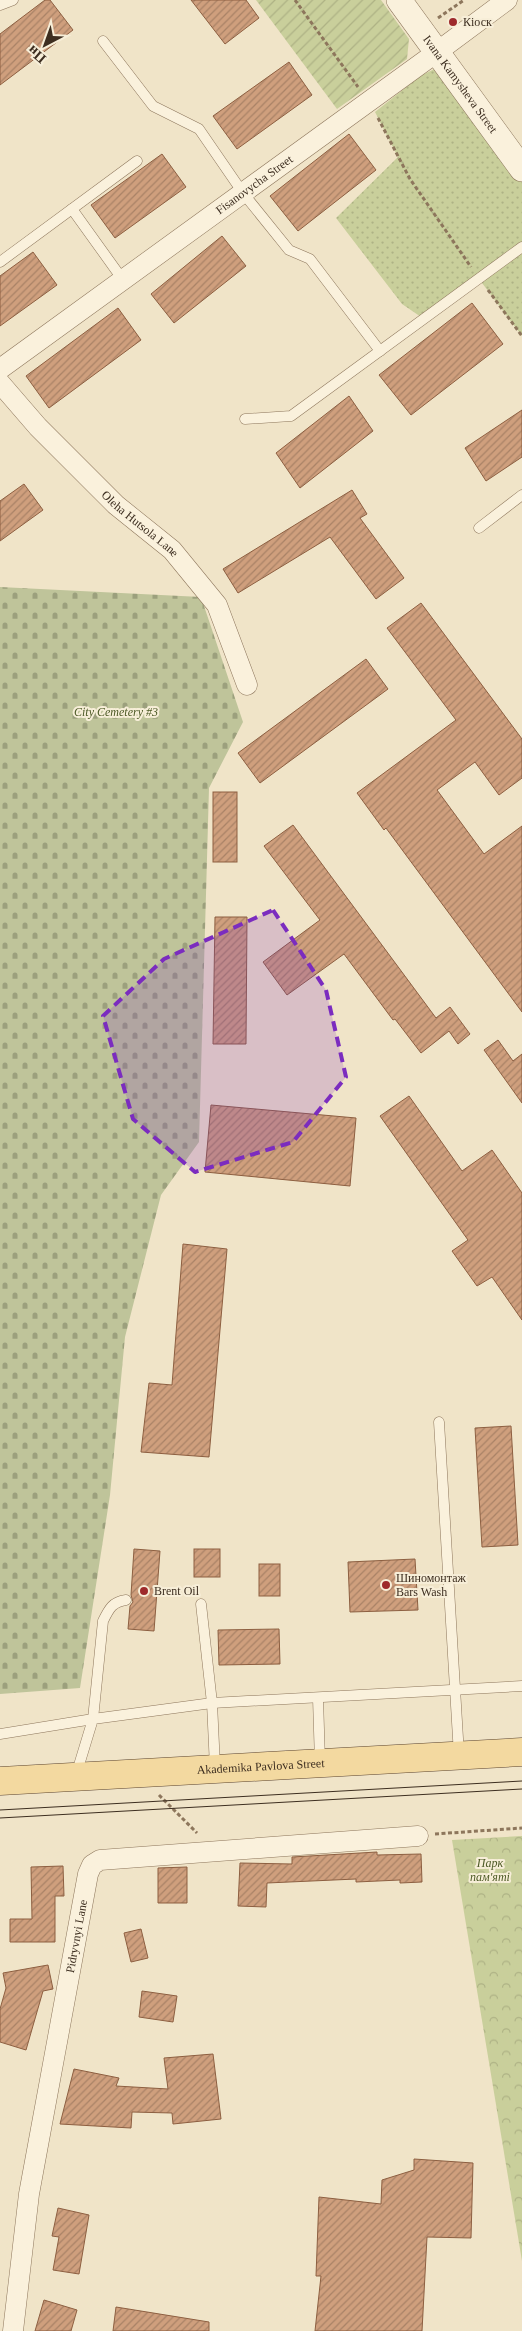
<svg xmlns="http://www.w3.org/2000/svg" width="522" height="2331" font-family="'Times New Roman',serif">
<defs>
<pattern id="grass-dots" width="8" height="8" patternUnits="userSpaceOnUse" patternTransform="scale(1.25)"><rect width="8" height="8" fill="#c9cf9b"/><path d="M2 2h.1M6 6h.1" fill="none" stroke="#aeb285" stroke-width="1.8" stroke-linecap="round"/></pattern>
<pattern id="forest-crowns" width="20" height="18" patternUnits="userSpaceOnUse" patternTransform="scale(1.25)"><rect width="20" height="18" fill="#c9cf9b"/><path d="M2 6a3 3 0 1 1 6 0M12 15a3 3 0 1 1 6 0" fill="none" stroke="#aeb285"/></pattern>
<pattern id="cemetery-stones" width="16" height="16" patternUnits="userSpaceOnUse" patternTransform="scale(1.25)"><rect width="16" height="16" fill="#bfc49a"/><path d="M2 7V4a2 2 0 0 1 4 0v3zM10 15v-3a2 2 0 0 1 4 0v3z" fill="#9ca07d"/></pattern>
<pattern id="garden-furrows" width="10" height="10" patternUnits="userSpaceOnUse" patternTransform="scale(1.25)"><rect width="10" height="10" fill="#c9cf9b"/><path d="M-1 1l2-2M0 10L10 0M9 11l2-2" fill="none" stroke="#aeb285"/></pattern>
<pattern id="building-hatch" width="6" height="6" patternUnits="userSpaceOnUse" patternTransform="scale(1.25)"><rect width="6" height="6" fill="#cf9f7d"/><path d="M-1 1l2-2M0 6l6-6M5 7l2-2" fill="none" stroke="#a98266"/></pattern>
</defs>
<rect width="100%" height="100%" fill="#f0e4c8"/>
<!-- grass -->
<path fill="url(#grass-dots)" d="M445 64 522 169V336L479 279 424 319 402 304 336 218 398 157 375 112 420 76Z"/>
<!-- forest -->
<path fill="url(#forest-crowns)" d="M522 1836V2261L452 1840Z"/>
<!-- cemetery -->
<path fill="url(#cemetery-stones)" d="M0 587 201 597 243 722 209 788 199 1142 161 1195 125 1337 110 1495 80 1688 0 1694Z"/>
<!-- garden -->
<path fill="url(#garden-furrows)" d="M256 0H381L409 39 407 59 337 109Z"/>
<!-- building -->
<g fill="url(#building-hatch)" stroke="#8d5f41">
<path d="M45 0H50L73 30 0 85V34Z"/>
<path d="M191 0H246L259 18 225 44Z"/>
<path d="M289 62 312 95 237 149 213 116Z"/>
<path d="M349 134 376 170 298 231 270 196Z"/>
<path d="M162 154 186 187 115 238 91 205Z"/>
<path d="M222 236 246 266 174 323 151 294Z"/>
<path d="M33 252 57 285 0 326V276Z"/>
<path d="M472 303 503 344 411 415 379 375Z"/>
<path d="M118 308 141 340 49 408 26 376Z"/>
<path d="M349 396 373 431 300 488 276 453Z"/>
<path d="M522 410V457L486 481 465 448Z"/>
<path d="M24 484 43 510 0 541V501Z"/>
<path d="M352 490 367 514 360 518 404 578 376 599 330 537 238 593 223 569Z"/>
<path d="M421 603 522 739V778L499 795 475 762 437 790 484 854 522 826V1012L386 828 384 830 357 793 456 720 387 628Z"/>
<path d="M366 659 388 689 260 783 238 753Z"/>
<rect x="213" y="792" width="24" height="70"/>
<path d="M293 825 436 1018 450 1007 470 1034 458 1044 449 1031 421 1053 395 1019 393 1020 344 954 287 995 263 962 320 920 264 846Z"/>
<path d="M215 917H247L246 1044H213Z"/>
<path d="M498 1040 513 1061 522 1054V1103L484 1050Z"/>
<path d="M409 1096 462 1171 492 1150 522 1193V1320L492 1277 477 1286 452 1251 468 1240 380 1116Z"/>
<path d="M211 1105 356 1118 350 1186 205 1172Z"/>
<path d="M183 1244 227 1249 209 1457 141 1452 149 1383 172 1385Z"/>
<path d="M511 1426 518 1545 482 1547 475 1428Z"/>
<path d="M134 1549 160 1551 154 1631 128 1629 130 1606 133 1602 131 1595Z"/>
<rect x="194" y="1549" width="26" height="28"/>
<path d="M415 1559 418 1610 350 1612 348 1562Z"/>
<rect x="259" y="1564" width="21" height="32"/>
<path d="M279 1629 280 1664 219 1665 218 1630Z"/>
<path d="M377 1852V1855L421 1854 422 1882 400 1883V1880L356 1882V1879L267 1883 266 1907 238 1906 240 1863 292 1864V1857Z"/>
<path d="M63 1866 64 1896H55V1942H10V1919H32L31 1867Z"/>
<path d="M187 1867V1903H158V1868Z"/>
<path d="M141 1929 148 1958 131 1962 124 1933Z"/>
<path d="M48 1965 53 1989 43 1991 26 2050 0 2042V2009L6 1988 3 1973Z"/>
<path d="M142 1991 177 1996 173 2022 139 2017Z"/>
<path d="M213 2054 221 2119 173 2124 172 2113 132 2112 131 2128 60 2124 74 2069 119 2078 116 2086 168 2089 164 2058Z"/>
<path d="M414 2159 473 2163 471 2238 427 2237 422 2331H315L321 2276H316L319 2197 381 2204 382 2180 414 2170Z"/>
<path d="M58 2208 89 2215 79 2274 53 2270 59 2237 52 2236Z"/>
<path d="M44 2300 77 2310 71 2331H35Z"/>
<path d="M116 2307 209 2322V2331H113Z"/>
</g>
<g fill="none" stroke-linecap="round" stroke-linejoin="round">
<!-- service casing -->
<g stroke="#8d765c" stroke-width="11">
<g id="service">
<path d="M0 5 13 0"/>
<path d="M103 41 153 106 199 129 243 193 289 250 310 259 380 351"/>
<path d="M72 209 123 280"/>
<path d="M0 262 137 161"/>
<path d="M245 419 291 416 522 247"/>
<path d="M479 528 522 495"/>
<path d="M439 1422 459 1755"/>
<path d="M201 1604 212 1703 215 1767"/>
<path d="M318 1698 320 1762"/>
<path d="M0 1734 93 1719 103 1621C109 1609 112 1602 126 1600"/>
<path d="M76 1775 93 1719 212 1703 522 1686"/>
</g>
</g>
<!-- minor casing -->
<g stroke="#8d765c" stroke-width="21">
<g id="minor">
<path id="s1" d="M0 369 437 52 507 0"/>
<path id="s2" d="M0 383 38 427 116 505 172 550 217 605 247 685"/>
<path id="s3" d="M13 2331 29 2194 88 1874 92 1865 100 1860 418 1836"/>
</g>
</g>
<!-- tertiary casing -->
<g stroke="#8d765c" stroke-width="26">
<g id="tertiary">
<path id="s4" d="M399 0 522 169"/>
</g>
</g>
<!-- primary casing -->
<g stroke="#5b4430" stroke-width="29">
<g id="primary">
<path id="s5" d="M0 1781 522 1752"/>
</g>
</g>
<!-- path -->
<g stroke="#8d765c" stroke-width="3" stroke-dasharray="4 2.5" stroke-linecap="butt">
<path d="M295 0 358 87"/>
<path d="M438 18 464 0"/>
<path d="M378 118 410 179 471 267"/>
<path d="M488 290 522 336"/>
<path d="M159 1795 197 1833"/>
<path d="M435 1834 522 1828"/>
</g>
<!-- service -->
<use href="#service" stroke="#faf1dc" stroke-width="10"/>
<!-- minor -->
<use href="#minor" stroke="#faf1dc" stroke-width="20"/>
<!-- tertiary -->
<use href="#tertiary" stroke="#faf1dc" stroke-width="25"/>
<!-- primary -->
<use href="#primary" stroke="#f3d9a0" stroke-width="28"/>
<!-- tram -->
<g stroke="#3d2e20" stroke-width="1">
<path d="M0 1810 522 1781"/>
<path d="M0 1818 522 1789"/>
</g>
</g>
<!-- marked area -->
<path fill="#7b2cbf" fill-opacity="0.2" stroke="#7b2cbf" stroke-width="4" stroke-dasharray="10 6" stroke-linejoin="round" d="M273 910 326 990 346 1077 293 1142 195 1172 133 1119 103 1016 164 959Z"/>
<!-- markers -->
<g fill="#9e2a2b" stroke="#f7eed8" stroke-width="2">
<circle cx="453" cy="22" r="5"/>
<circle cx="386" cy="1585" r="5"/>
<circle cx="144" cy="1591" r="5"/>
</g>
<g text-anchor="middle" stroke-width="4" stroke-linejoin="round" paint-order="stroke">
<!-- poi labels -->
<g font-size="12" fill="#3d2e20" stroke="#f7eed8" text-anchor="start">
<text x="463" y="26">Кіоск</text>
<text x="396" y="1582">Шиномонтаж<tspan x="396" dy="14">Bars Wash</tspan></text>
<text x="154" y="1595">Brent Oil</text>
</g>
<!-- street labels -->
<g font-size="12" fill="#3d2e20" stroke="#f7eed8">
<text dy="4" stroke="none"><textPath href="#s4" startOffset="104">Ivana Kamysheva Street</textPath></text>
<text dy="4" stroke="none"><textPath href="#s1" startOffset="314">Fisanovycha Street</textPath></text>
<text dy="4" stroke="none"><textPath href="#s2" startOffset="199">Oleha Hutsola Lane</textPath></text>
<text dy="4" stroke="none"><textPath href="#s5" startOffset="261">Akademika Pavlova Street</textPath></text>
<text dy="4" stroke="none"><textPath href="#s3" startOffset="400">Pidryvnyi Lane</textPath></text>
</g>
<!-- park labels -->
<g font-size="12" font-style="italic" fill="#4d5a26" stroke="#f7eed8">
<text x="116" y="716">City Cemetery #3</text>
<text x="490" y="1867">Парк<tspan x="490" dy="14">пам'яті</tspan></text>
</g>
</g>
<!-- north arrow -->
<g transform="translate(45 45) rotate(221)" stroke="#f7eed8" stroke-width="4" paint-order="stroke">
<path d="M0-4L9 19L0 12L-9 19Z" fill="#3d2e20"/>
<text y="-8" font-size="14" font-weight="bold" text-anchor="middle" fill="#3d2e20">Пн</text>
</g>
</svg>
